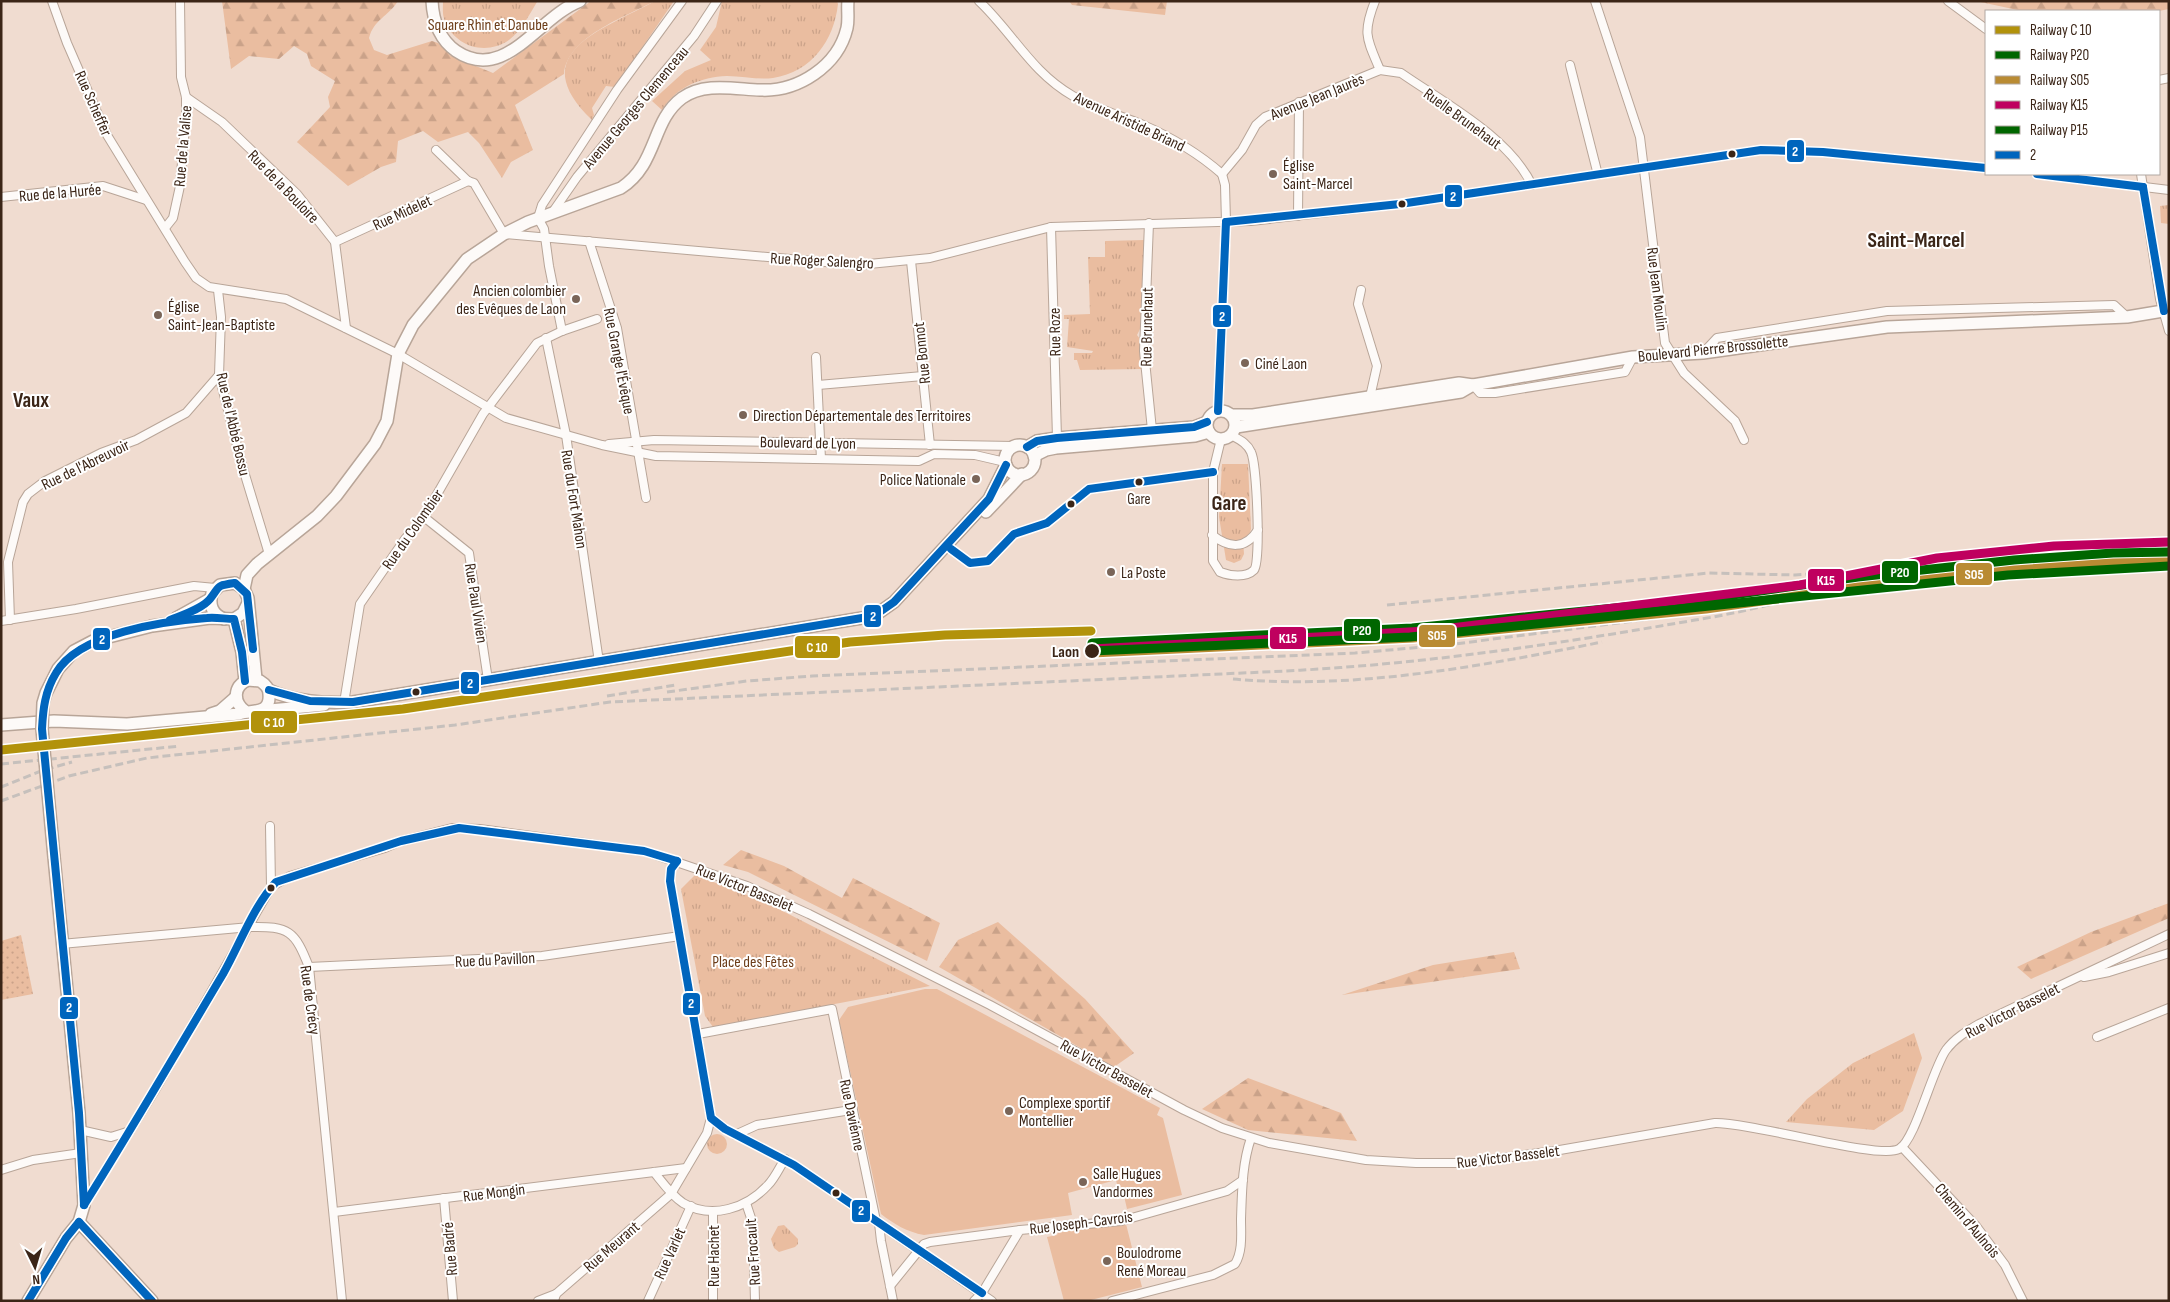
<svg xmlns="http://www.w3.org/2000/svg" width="2170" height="1302" font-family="'Sofia Sans Condensed',sans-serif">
<defs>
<pattern id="grass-tufts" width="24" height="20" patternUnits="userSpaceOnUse" patternTransform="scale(1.25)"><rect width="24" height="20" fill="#eabda0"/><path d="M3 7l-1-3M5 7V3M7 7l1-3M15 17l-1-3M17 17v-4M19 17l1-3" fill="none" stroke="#caa289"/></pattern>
<pattern id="forest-firs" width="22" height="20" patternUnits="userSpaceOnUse" patternTransform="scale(1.25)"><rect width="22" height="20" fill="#eabda0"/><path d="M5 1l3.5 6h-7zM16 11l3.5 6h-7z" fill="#caa289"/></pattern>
<pattern id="garden-dots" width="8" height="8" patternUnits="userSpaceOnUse" patternTransform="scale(1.25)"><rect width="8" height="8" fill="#eabda0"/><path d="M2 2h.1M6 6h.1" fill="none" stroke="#caa289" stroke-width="1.8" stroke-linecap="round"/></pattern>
</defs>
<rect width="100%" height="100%" fill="#f0dcd0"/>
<!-- grass -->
<g fill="url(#grass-tufts)">
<path d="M443 1H536L537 2C529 15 522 30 509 40 486 56 455 47 445 21 442 15 443 7 443 1Z"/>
<path d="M655 1H674L615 87 606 86 592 108 594 115 592 120C523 53 602 30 655 1Z"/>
<path d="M722 1H837L838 4C834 40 812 72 773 78 758 80 742 76 727 76 701 77 676 87 662 110L652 101 685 71 711 60 700 50 716 27Z"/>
<path d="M2169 205V224L2161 223 2160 206Z"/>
<path d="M1144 240 1140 329 1137 335 1140 339 1142 369 1080 370 1077 360H1074V353H1092L1093 351 1067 347 1069 319H1064V315L1090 314 1088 257H1105V241Z"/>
<path d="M1222 464H1248L1251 529 1249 536 1243 540 1244 554 1241 560 1234 563 1226 560 1219 517Z"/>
<path d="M695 875 765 902 930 986 713 1027 705 1016 681 889Z"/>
<path d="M1914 1033 1922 1058 1903 1111 1874 1130 1786 1122 1807 1099 1853 1063Z"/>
<circle cx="717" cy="1144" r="10"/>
<path d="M784 1225 798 1239V1244L795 1247 779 1252 774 1248 771 1239 778 1226Z"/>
</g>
<!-- forest -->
<g fill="url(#forest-firs)">
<path d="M222 1H398C388 17 374 19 369 38L374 50 387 55 432 41 438 43 451 56 493 73 591 1H655C625 17 567 37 564 74L515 105 533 150 511 162 502 178 479 143 468 132 438 142 423 131 398 141 396 162 381 167 348 186 297 142 330 107 328 97 335 81 311 66 307 54 294 46 279 59 249 56 231 69Z"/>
<path d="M1069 1H1167L1165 15 1072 5Z"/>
<path d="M1976 1H2169V9L2159 11H2022Z"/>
<path d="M741 850 784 866 842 898 853 878 940 923 927 961 748 872 723 865Z"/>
<path d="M2169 903V918L2031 979 2017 967 2091 932Z"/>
<path d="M998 922 1085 999 1134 1053 1114 1067 939 967 958 940Z"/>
<path d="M1514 952 1520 969 1342 995 1433 965Z"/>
<path d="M1248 1078 1341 1113 1357 1141 1248 1130 1202 1109Z"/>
</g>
<!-- garden -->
<path fill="url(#garden-dots)" d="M21 935 33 994 1 1000V941Z"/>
<!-- pitch -->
<g fill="#eabda0">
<path d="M925 989H937L1160 1108 1157 1115 1163 1118 1182 1195 1127 1209 1124 1196 1120 1197 1116 1180 1068 1193 1072 1215 924 1235C907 1232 894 1224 881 1214L839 1020 848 1007Z"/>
<path d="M1126 1224 1142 1287 1087 1301H1064L1047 1237 1057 1235 1060 1228Z"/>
</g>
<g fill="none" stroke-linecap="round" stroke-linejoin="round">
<!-- street casing -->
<g stroke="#b8a598" stroke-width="10">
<g id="street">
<path d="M52 1 67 43 107 135 185 262 196 278 209 287 286 299 398 354 506 418 602 445 656 456 919 461 934 454 975 455 1005 462"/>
<path d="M979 1C1013 33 1031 72 1073 96 1095 108 1118 115 1141 124 1171 137 1197 152 1222 174"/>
<path d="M1375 1C1362 34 1367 39 1380 70"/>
<path d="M1595 1 1640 137 1665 343 1684 373 1735 421 1744 440"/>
<path d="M1948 1 1986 29"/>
<path d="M1570 65 1598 175"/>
<path d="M2159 80 2169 78"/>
<path d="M186 97 222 122 297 194 335 242 346 328"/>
<path d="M436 150 468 181 474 183 504 234 859 265 930 258 1051 227 1251 221 1400 204 1761 150 1823 152 1986 168"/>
<path d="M1222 174 1242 150 1256 125 1265 117 1380 70 1401 73C1444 103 1508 136 1532 185"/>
<path d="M2037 174 2169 190"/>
<path d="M2141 174 2160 299 2169 331"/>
<path d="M1 197 103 186 146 200"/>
<path d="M552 213 577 177 694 36 717 1"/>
<path d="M1298 216 1299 102"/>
<path d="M1149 223 1144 351 1152 430"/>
<path d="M1051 227 1057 438"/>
<path d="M165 228 173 218 180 186 186 115V97L181 77 180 1"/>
<path d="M589 241 617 328 646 498"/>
<path d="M335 242 468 181"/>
<path d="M911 261 930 445"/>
<path d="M218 290 221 317 219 375 242 465 269 554"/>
<path d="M1361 290 1358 304 1377 366 1370 397"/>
<path d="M562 331 549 266 544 229 538 218 542 205 617 90 682 1"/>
<path d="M546 338 566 435 599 662"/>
<path d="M1703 353 1717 338 1887 311 2114 305 2127 317"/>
<path d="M816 357 821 459"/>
<path d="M818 385 923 376"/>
<path d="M1473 385 1480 393H1495L1625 372 1633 357"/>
<path d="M1218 411 1226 222 1225 185 1222 174"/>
<path d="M1221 439 1213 472V561L1220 572C1230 576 1246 578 1254 570 1261 563 1257 464 1251 452 1247 443 1240 440 1231 435"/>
<path d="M609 444 654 440 1014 446"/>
<path d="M424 517 469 553 488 680"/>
<path d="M1212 535C1229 548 1245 550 1258 530"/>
<path d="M10 620 8 562 23 502 28 494 45 481 101 453 136 440 186 413 219 375"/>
<path d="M1 621 76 609 194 586 215 588"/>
<path d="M344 703 360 604 405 539 424 517 483 414 537 343 562 331 597 319"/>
<path d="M270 826 271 887"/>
<path d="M677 861 671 869 670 881 711 1118 725 1129 794 1165 992 1301"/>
<path d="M61 944 250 927C289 926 295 931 309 967L342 1301"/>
<path d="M309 967 542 956 680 936"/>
<path d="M2084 977 2109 972 2169 953"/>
<path d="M698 1034 832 1009 876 1221"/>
<path d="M2097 1037 2169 1008"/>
<path d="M80 1130 111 1137 130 1131"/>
<path d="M735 1135 757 1125 851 1110"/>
<path d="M1902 1147 1976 1226 2005 1265 2023 1301"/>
<path d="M1 1170 33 1160 81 1153"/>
<path d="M654 1172C663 1183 671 1195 683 1203 712 1220 747 1208 768 1185 775 1178 779 1168 785 1159"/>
<path d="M444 1198 453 1301"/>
<path d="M746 1203 753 1224 755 1301"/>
<path d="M85 1204 154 1092 271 887 290 876 385 848 401 841 452 828 480 829 644 851 747 886 809 914 990 1005 1184 1110 1222 1128 1269 1143 1366 1160 1416 1163H1467L1554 1151 1715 1123C1751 1122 1878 1160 1899 1149 1915 1141 1932 1070 1946 1050 1955 1038 1967 1031 1979 1024L2169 934"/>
<path d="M713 1211V1301"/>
<path d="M334 1212 686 1168"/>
<path d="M879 1223 881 1241 893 1301"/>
<path d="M890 1286 924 1244 930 1242 1020 1230"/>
<path d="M538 1301 556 1294"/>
<path d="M554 1301 556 1294 671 1194 707 1133 711 1118"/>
<path d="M648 1301 691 1206"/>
<path d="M974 1301 982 1293 1020 1230 1121 1221 1227 1191 1243 1180"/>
<path d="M1112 1301 1213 1275 1235 1264C1243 1251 1241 1233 1241 1219 1242 1192 1242 1164 1251 1138"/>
</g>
</g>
<!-- secondary casing -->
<g stroke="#b8a598" stroke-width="14">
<g id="secondary">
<path d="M432 1C433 21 439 39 456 51 505 84 538 17 580 1"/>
<circle cx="1221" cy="425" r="14"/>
<path d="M1232 415H1253L1459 383 1473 385 1633 357 1703 353 1887 327 2127 317 2169 310"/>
<path d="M1236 427 1461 392 1473 385"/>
<circle cx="1020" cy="460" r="15"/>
<path d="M1027 447 1037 441 1057 438 1194 427 1207 422"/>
<path d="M1034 456 1046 450 1056 448 1195 436 1209 432"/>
<path d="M986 512 1022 474"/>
<path d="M244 589 247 575 257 564 317 516 336 496 375 444 387 421 398 354 413 325 467 259 504 234 528 222 621 188C658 164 651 121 682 98 704 82 734 89 760 90 798 92 838 66 847 28 849 19 847 10 848 1"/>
<path d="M176 618 210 599"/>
<path d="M224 619C212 614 209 605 212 593L220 585 235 583 244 589 248 598 256 679"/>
<path d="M234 619 242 652 245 681"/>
<path d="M152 626 210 618 234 619 243 613 248 603"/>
<path d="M269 690C293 701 327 704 353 702L874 616 894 602 989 499 1006 465"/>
<path d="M259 711 324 705"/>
<path d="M211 714 220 711 236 697"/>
<path d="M1 725 54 721 127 724 239 714C250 709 271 716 269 694 269 688 265 684 260 681L248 680C233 686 233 702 245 711"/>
<path d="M79 1222 152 1301"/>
<path d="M28 1301 66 1238 79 1222 84 1205 79 1113 54 857"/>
</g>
</g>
<!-- street -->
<use href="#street" stroke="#fdfaf8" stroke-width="8"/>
<!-- secondary -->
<use href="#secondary" stroke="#fdfaf8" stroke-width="11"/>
<!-- rail -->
<g stroke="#c6c0bc" stroke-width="3" stroke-dasharray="8 4" stroke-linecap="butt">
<path d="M1387 605 1709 573 1795 575 1837 572"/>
<path d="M1233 679C1356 690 1482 666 1602 642"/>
<path d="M667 692 747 681 812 676 1355 653 1447 645 1688 614"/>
<path d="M607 696 676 685"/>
<path d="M1 764 180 746"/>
<path d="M1 787 41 771 72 762"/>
<path d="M1 801 69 776 147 758 455 725 610 702 1286 671C1423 664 1559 644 1695 620 1741 613 1786 600 1832 591"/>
</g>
<!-- secondary-bridge casing -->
<g stroke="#b8a598" stroke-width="14" stroke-linecap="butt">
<path id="secondary-bridge" d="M54 857 42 729 43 703 46 693 58 669 74 651 93 641 152 626"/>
</g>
<!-- secondary-bridge -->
<use href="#secondary-bridge" stroke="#fdfaf8" stroke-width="11"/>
<!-- bus-1 casing -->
<g stroke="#fff" stroke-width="11">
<g id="bus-1">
<path d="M2037 174 2143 187"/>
<path d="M2143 187 2164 311"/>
<path d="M1226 222 1400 204 1761 150 1823 152 1986 168"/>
<path d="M1218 411 1226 222"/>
<path d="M1027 447 1037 441 1057 438 1194 427 1207 422"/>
<path d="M951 549 970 563 988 561 1014 534 1047 523 1089 489 1213 472"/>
<path d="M170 620C182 615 202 609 210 599 221 585 215 586 235 583L247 594 253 649"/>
<path d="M269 690 310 701 353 702 874 616 894 602 989 499 1006 465"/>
<path d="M677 861 671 869 670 881 711 1118 725 1129 794 1165 982 1293"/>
<path d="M84 1205 79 1113 42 729C43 709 45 691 56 673 79 633 164 621 207 618 216 617 225 619 234 619L242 652 245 681"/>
<path d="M84 1205C132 1129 177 1051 223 974 240 944 253 907 276 882L401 841 459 828 644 851 677 861"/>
<path d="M79 1222 152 1301"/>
<path d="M28 1301 66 1238 79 1222"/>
</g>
</g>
<!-- bus-1 -->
<use href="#bus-1" stroke="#0065bd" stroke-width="8"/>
<!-- rail-1 casing -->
<g stroke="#fff" stroke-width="12">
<path id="rail-1" d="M1 750 403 709 850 642 945 635 1091 631"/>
</g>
<!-- rail-2 casing -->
<g stroke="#fff" stroke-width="12">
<path id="rail-2" d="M1092 643 1412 628 1705 599 1858 577 2014 560 2113 553 2169 552"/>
</g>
<!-- rail-3 casing -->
<g stroke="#fff" stroke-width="12">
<path id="rail-3" d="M1092 653 1413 638 1706 609 1859 587 2015 570 2113 563 2169 562"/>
</g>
<!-- rail-4 casing -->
<g stroke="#fff" stroke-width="12">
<path id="rail-4" d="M1092 649 1427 631 1800 585 1937 558 2054 546 2169 542"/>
</g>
<!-- rail-5 casing -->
<g stroke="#fff" stroke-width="12">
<path id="rail-5" d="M1092 651 1410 637 2008 575 2169 566"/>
</g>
<!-- rail-1 -->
<use href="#rail-1" stroke="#b2920b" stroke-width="9"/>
<!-- rail-2 -->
<use href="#rail-2" stroke="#060" stroke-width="9"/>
<!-- rail-3 -->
<use href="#rail-3" stroke="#b98b33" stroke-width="9"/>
<!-- rail-4 -->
<use href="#rail-4" stroke="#bf005f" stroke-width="9"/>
<!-- rail-5 -->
<use href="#rail-5" stroke="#060" stroke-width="9"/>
</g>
<!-- markers -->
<g fill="#3b2517" stroke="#fff" stroke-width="2">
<circle cx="1732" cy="154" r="4.5"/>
<circle cx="1402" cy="204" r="4.5"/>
<circle cx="1139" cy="482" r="4.5"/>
<circle cx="1071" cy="504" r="4.5"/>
<circle cx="1092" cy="651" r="8"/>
<circle cx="416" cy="692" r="4.5"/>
<circle cx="271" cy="888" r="4.5"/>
<circle cx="836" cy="1193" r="4.5"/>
</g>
<g fill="#7a6558" stroke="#fff" stroke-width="2">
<circle cx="1273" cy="174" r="5"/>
<circle cx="576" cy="299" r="5"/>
<circle cx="158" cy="315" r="5"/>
<circle cx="1245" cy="363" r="5"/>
<circle cx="743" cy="415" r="5"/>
<circle cx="976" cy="479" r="5"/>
<circle cx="1111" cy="572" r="5"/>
<circle cx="1009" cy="1111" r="5"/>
<circle cx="1083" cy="1182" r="5"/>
<circle cx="1107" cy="1261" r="5"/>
</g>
<g text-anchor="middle" stroke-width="4" stroke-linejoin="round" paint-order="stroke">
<!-- bus labels -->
<g font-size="15" fill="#3b2517" stroke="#fff">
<text x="1139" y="504">Gare</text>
</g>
<!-- park labels -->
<g font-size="16" fill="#6c3d19" stroke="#fff">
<text x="488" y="30">Square Rhin et Danube</text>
<text x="753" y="967">Place des Fêtes</text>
</g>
<!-- street labels -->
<g font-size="16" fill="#3b2517" stroke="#fff">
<text transform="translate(1317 96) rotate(-22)" y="6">Avenue Jean Jaurès</text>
<text transform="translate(94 103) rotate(66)" y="6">Rue Scheffer</text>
<text transform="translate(635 107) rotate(-50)" y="6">Avenue Georges Clemenceau</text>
<text transform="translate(1463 118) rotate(36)" y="6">Ruelle Brunehaut</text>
<text transform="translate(1130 121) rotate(25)" y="6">Avenue Aristide Briand</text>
<text transform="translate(182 146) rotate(-85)" y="6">Rue de la Valise</text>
<text transform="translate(284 186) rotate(46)" y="6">Rue de la Bouloire</text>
<text transform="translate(60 192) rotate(-5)" y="6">Rue de la Hurée</text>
<text transform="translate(402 212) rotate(-25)" y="6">Rue Midelet</text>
<text transform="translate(822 260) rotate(3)" y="6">Rue Roger Salengro</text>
<text transform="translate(1658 289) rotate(83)" y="6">Rue Jean Moulin</text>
<text transform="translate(1146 327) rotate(-89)" y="6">Rue Brunehaut</text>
<text transform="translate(1054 332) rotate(-91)" y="6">Rue Roze</text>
<text transform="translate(1713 348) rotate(-6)" y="6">Boulevard Pierre Brossolette</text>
<text transform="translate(921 353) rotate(-96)" y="6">Rue Bonnot</text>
<text transform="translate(620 361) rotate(79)" y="6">Rue Grange l'Évêque</text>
<text transform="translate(234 424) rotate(77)" y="6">Rue de l'Abbé Bossu</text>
<text transform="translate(808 442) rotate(1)" y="6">Boulevard de Lyon</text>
<text transform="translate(85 464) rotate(-26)" y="6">Rue de l'Abreuvoir</text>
<text transform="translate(575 499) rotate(81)" y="6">Rue du Fort Mahon</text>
<text transform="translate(412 529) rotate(-55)" y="6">Rue du Colombier</text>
<text transform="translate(477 603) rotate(81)" y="6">Rue Paul Vivien</text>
<text transform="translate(745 887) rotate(22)" y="6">Rue Victor Basselet</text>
<text transform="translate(495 959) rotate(-3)" y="6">Rue du Pavillon</text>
<text transform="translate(311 1000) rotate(82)" y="6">Rue de Crécy</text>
<text transform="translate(2012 1010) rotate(-27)" y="6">Rue Victor Basselet</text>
<text transform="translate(1107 1068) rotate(29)" y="6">Rue Victor Basselet</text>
<text transform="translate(853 1115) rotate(78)" y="6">Rue Daviénne</text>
<text transform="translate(1508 1156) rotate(-7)" y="6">Rue Victor Basselet</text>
<text transform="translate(494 1192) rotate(-7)" y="6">Rue Mongin</text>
<text transform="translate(1968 1220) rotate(50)" y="6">Chemin d'Aulnois</text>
<text transform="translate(1081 1222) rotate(-7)" y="6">Rue Joseph-Cavrois</text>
<text transform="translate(611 1246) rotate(-41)" y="6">Rue Meurant</text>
<text transform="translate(449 1249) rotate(-95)" y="6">Rue Badré</text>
<text transform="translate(752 1252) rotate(-94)" y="6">Rue Frocault</text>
<text transform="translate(669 1253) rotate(-66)" y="6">Rue Varlet</text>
<text transform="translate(713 1256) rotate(-90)" y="6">Rue Hachet</text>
</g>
<!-- poi labels -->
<g font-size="16" fill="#3b2517" stroke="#fff" text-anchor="start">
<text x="1283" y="171">Église<tspan x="1283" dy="18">Saint-Marcel</tspan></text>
<text x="566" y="296" text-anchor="end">Ancien colombier<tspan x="566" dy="18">des Evêques de Laon</tspan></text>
<text x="168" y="312">Église<tspan x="168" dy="18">Saint-Jean-Baptiste</tspan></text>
<text x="1255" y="369">Ciné Laon</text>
<text x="753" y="421">Direction Départementale des Territoires</text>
<text x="966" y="485" text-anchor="end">Police Nationale</text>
<text x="1121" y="578">La Poste</text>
<text x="1019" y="1108">Complexe sportif<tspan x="1019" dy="18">Montellier</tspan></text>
<text x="1093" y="1179">Salle Hugues<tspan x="1093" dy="18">Vandormes</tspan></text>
<text x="1117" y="1258">Boulodrome<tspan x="1117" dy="18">René Moreau</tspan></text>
</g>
<!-- stop labels -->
<g font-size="16" font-weight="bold" fill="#3b2517" stroke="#fff" text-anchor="end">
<text x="1079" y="657">Laon</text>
</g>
<!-- district labels -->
<g font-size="21" font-weight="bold" fill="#3b2517" stroke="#fff">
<text x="1916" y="247">Saint-Marcel</text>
<text x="31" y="407">Vaux</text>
<text x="1229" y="510">Gare</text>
</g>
</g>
<g stroke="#fff" stroke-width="2">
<rect x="1786" y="139" width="19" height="24" rx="5" fill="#0065bd"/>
<rect x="1444" y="184" width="19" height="24" rx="5" fill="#0065bd"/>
<rect x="1212" y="304" width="20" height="24" rx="5" fill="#0065bd"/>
<rect x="1881" y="560" width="38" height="24" rx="5" fill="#060"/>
<rect x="1955" y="562" width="38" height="24" rx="5" fill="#b98b33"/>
<rect x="1807" y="568" width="38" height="24" rx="5" fill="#bf005f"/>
<rect x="863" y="604" width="19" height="24" rx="5" fill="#0065bd"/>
<rect x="1343" y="618" width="38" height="24" rx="5" fill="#060"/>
<rect x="1418" y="624" width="38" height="24" rx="5" fill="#b98b33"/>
<rect x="1269" y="626" width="38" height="24" rx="5" fill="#bf005f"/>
<rect x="92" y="627" width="19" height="24" rx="5" fill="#0065bd"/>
<rect x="794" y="635" width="47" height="24" rx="5" fill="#b2920b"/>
<rect x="460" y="671" width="20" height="24" rx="5" fill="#0065bd"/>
<rect x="250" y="710" width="48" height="24" rx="5" fill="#b2920b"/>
<rect x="682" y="992" width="19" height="24" rx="5" fill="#0065bd"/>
<rect x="59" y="996" width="20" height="24" rx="5" fill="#0065bd"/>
<rect x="851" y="1199" width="20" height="24" rx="5" fill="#0065bd"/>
</g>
<g font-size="14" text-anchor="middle" font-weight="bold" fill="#fff">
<text x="1795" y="156">2</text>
<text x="1453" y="201">2</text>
<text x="1222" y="321">2</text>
<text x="1900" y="577">P20</text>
<text x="1974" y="579">S05</text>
<text x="1826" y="585">K15</text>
<text x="873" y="621">2</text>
<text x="1362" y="635">P20</text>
<text x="1437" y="640">S05</text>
<text x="1288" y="643">K15</text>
<text x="102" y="644">2</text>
<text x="817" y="652">C 10</text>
<text x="470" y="688">2</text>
<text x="274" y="727">C 10</text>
<text x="691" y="1008">2</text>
<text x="69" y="1012">2</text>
<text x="861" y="1215">2</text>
</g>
<!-- border -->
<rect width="2170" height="1302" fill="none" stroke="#3b2517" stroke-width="5"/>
<!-- legend -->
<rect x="1985" y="10" width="175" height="165" fill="#ffffff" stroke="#b1a8a2"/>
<rect x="1995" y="26" width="25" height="8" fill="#b2920b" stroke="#b1a8a2"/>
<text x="2030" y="35" font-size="15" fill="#3b2517">Railway C 10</text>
<rect x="1995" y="51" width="25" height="8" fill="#006600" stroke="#b1a8a2"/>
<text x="2030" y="60" font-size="15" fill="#3b2517">Railway P20</text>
<rect x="1995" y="76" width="25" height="8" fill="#b98b33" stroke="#b1a8a2"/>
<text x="2030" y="85" font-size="15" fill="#3b2517">Railway S05</text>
<rect x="1995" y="101" width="25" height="8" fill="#bf005f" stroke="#b1a8a2"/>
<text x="2030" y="110" font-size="15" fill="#3b2517">Railway K15</text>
<rect x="1995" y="126" width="25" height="8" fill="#006600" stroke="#b1a8a2"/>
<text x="2030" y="135" font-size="15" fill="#3b2517">Railway P15</text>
<rect x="1995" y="151" width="25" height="8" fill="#0065bd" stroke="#b1a8a2"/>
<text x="2030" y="160" font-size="15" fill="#3b2517">2</text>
<!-- north arrow -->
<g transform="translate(35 1267) rotate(175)" stroke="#ffffff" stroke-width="4" paint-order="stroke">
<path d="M0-4L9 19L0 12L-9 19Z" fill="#3b2517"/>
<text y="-8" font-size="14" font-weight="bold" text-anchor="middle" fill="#3b2517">N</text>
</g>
</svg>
